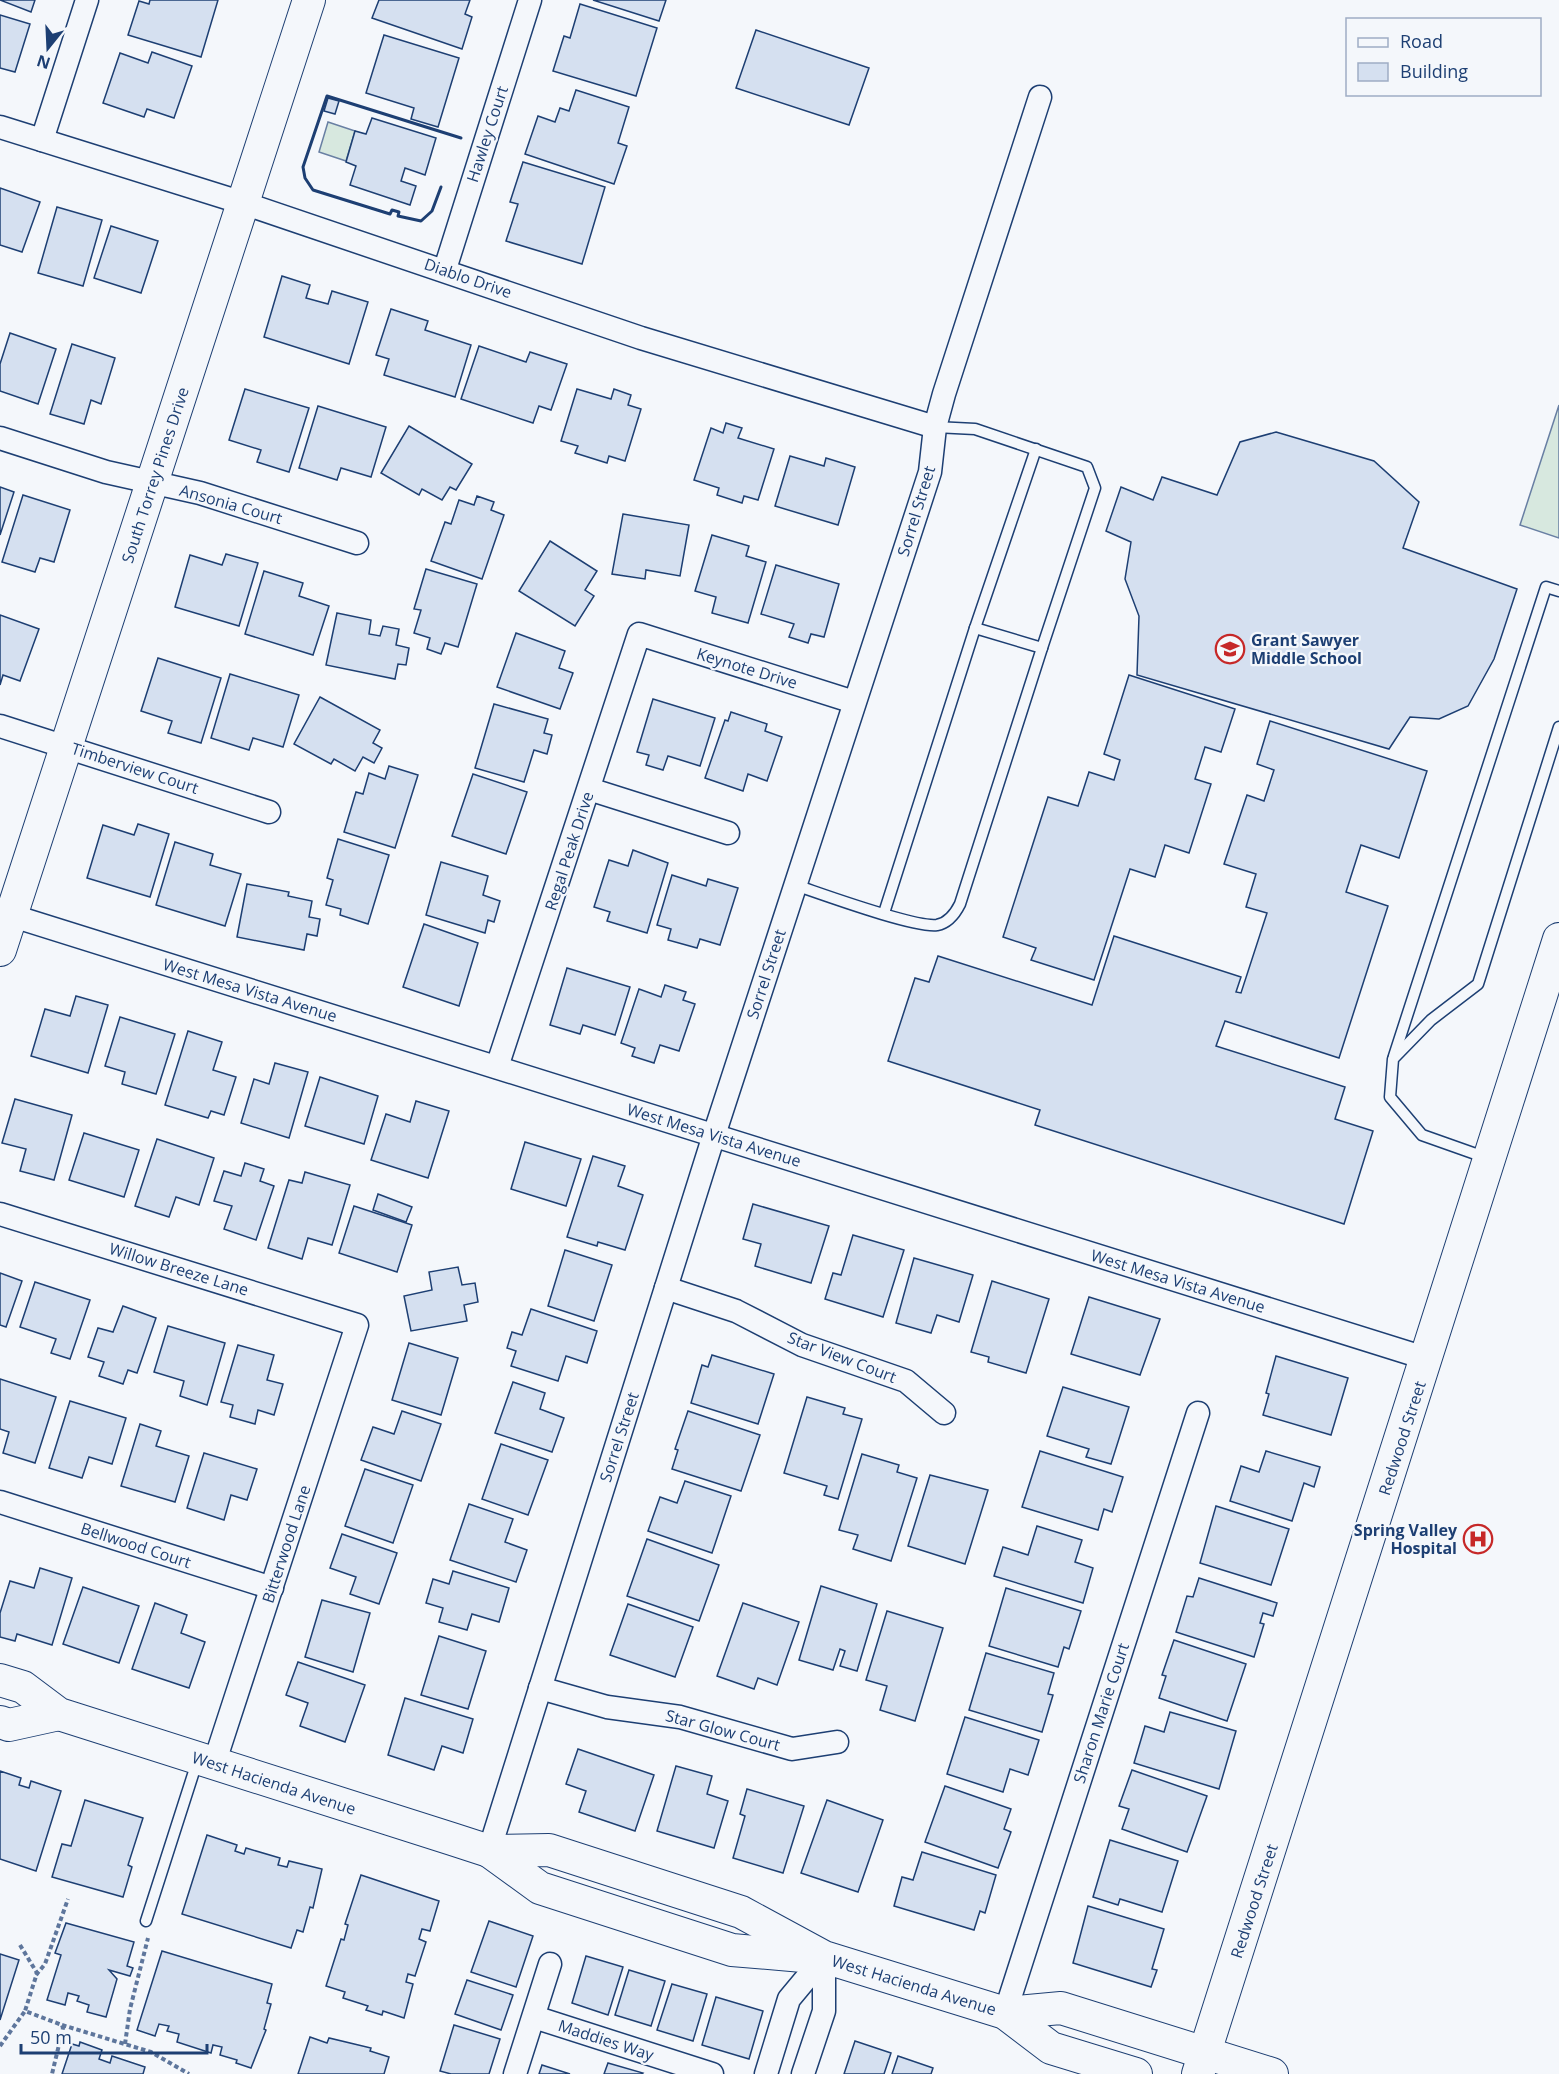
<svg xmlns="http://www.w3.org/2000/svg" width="1559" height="2074" font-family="'Open Sans',sans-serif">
<rect width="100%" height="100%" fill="#f4f7fb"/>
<!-- green -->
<g fill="#d7e8df" stroke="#687fa3" stroke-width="1.5">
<path d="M328 122 355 131 346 161 319 152Z"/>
<path d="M1559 405V538L1520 525Z"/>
</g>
<!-- building -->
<g fill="#d5e0f0" stroke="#1d3f73" stroke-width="1.5">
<path d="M0 0H35L31 12Z"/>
<path d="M150 0H218L201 57 128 35 139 1 149 4Z"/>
<path d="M379 0H470L465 14 472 17 462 49 372 18Z"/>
<path d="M593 0H666L659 21Z"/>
<path d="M580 4 657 28 636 96 553 71 564 36 570 38Z"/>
<path d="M0 15 30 24 15 72 0 68Z"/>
<path d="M756 30 869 68 849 125 736 88Z"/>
<path d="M384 35 459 58 438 127 411 119 414 108 366 93Z"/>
<path d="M152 52 192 66 174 118 147 109 144 117 103 103 120 53 148 63Z"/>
<path d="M576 90 629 107 618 143 627 146 614 184 525 154 538 116 555 122 560 108 569 111Z"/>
<path d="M328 98 339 101 335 114 324 111Z"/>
<path d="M372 118 436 138 425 175 405 168 401 181 416 186 410 205 350 185 356 166 346 162 355 131 366 134Z"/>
<path d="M523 162 605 187 582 264 506 241 518 204 510 202Z"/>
<path d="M0 188 40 202 22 252 0 245Z"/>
<path d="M57 207 102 220 83 286 38 273Z"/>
<path d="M111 226 158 241 141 293 94 278Z"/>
<path d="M282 276 310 285 306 298 328 304 332 291 368 302 349 364 264 337Z"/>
<path d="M391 309 428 321 425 330 471 345 455 397 384 375 389 359 376 355Z"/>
<path d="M10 333 56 349 38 404 0 391V364Z"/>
<path d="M72 344 115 358 101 404 91 400 84 424 50 414Z"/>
<path d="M479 346 526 362 530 352 567 364 551 410 539 406 533 423 461 399Z"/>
<path d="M245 389 309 408 289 472 257 462 261 450 229 440Z"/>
<path d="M577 389 611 399 614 389 631 395 628 405 641 409 625 461 609 456 607 463 575 453 578 446 561 441Z"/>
<path d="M318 406 386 427 371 477 341 468 337 480 299 468Z"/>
<path d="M726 423 742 428 738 438 774 449 758 500 744 496 742 503 717 495 719 488 694 480 711 428 723 433Z"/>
<path d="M409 426 472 464 456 490 450 487 442 500 422 489 419 495 381 473Z"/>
<path d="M1276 432 1374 461 1419 502 1403 548 1517 589 1494 659 1468 706 1439 719 1410 717 1389 749 1137 675 1139 616 1125 579 1131 542 1106 531 1121 487 1153 500 1162 477 1217 495 1240 442Z"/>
<path d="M790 456 824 466 826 458 855 467 838 525 775 506Z"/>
<path d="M0 487 14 492 0 535Z"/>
<path d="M23 495 70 510 54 562 40 558 35 572 2 562Z"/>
<path d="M477 496 494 502 491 510 504 515 482 579 431 561 445 522 451 524 459 500 474 505Z"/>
<path d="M623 514 689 525 680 576 646 570 645 579 612 574Z"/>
<path d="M712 535 749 546 746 556 766 562 748 623 712 613 716 597 695 591Z"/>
<path d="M550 541 597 571 585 590 594 596 575 626 519 591Z"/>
<path d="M226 554 258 563 239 626 175 607 190 555 222 565Z"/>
<path d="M776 565 839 584 824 637 811 634 808 643 789 637 794 624 761 614Z"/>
<path d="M426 569 477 584 458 647 445 643 441 654 427 649 430 638 414 633 421 610 414 609Z"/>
<path d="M264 571 303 583 299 596 329 606 313 655 245 634Z"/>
<path d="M337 613 371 620 369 634 380 636 383 626 399 629 396 645 409 648 406 665 398 664 395 679 326 665Z"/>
<path d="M0 615 39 629 20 681 3 675 0 685Z"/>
<path d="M516 633 565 651 559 668 573 673 560 709 497 687Z"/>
<path d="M158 658 221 678 201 743 168 733 172 721 141 711Z"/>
<path d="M230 674 299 695 283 747 253 738 249 750 211 738Z"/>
<path d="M1129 675 1235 709 1221 752 1205 747 1195 779 1211 784 1189 853 1165 845 1155 877 1130 869 1094 980 1031 960 1036 948 1003 937 1048 797 1078 806 1089 772 1114 780 1120 760 1104 754Z"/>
<path d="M320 697 380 730 373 743 382 748 374 763 363 757 355 771 334 759 331 764 294 744Z"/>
<path d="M653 699 715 718 700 766 668 756 663 770 646 765 649 755 637 752Z"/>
<path d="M494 704 548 719 544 733 552 735 547 754 534 750 524 782 475 768Z"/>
<path d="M731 712 767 724 765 731 782 737 767 781 748 774 743 791 705 778 725 720 728 721Z"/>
<path d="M1270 721 1427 771 1399 858 1361 845 1346 892 1388 906 1339 1058 1225 1021 1216 1046 1345 1087 1335 1119 1373 1131 1344 1224 1035 1125 1040 1110 888 1061 915 978 929 982 938 956 1092 1005 1114 936 1241 977 1236 992 1241 993 1267 913 1246 907 1256 874 1224 864 1247 795 1264 801 1274 770 1257 764Z"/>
<path d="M389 766 418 775 395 848 344 832 356 792 363 794 369 773 385 779Z"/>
<path d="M473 774 527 792 506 854 452 836Z"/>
<path d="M138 824 169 834 150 897 87 878 103 825 134 835Z"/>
<path d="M338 839 389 855 368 924 340 915 341 909 326 905 333 880 327 878Z"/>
<path d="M175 842 213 854 210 865 241 874 225 926 156 905Z"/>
<path d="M633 850 668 863 647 933 607 921 610 912 594 907 609 860 628 866Z"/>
<path d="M441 862 488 876 483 895 500 901 494 922 488 920 485 933 426 915Z"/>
<path d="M672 875 706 886 708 879 738 888 720 945 700 939 697 948 668 940 671 929 657 925Z"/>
<path d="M247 884 289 892 288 896 312 901 309 917 320 919 317 936 307 934 304 950 237 937Z"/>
<path d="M424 924 478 943 459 1006 403 987Z"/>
<path d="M567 968 630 987 615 1035 583 1025 580 1034 550 1025Z"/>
<path d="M665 985 686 992 683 1000 695 1004 679 1051 660 1045 654 1063 632 1056 635 1048 621 1043 639 989 661 997Z"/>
<path d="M76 996 108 1005 88 1073 31 1056 45 1009 70 1016Z"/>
<path d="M120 1017 175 1034 156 1094 122 1084 125 1072 105 1066Z"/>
<path d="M188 1031 222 1042 213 1070 236 1077 224 1115 211 1111 208 1118 165 1105Z"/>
<path d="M275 1063 308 1072 289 1138 241 1123 254 1079 269 1084Z"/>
<path d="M320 1077 378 1096 364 1144 305 1126Z"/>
<path d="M15 1099 72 1115 54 1180 20 1171 26 1149 2 1143Z"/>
<path d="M416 1101 449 1111 428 1178 371 1160 386 1114 410 1122Z"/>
<path d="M84 1133 139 1150 124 1197 69 1180Z"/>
<path d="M157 1139 214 1158 199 1205 176 1197 169 1217 135 1206Z"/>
<path d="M525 1142 581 1159 566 1206 511 1189Z"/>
<path d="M593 1156 625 1166 618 1186 643 1195 625 1250 598 1242 597 1246 567 1237Z"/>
<path d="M245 1163 264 1169 260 1181 274 1186 256 1240 224 1229 232 1206 214 1201 224 1171 241 1176Z"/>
<path d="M305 1172 350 1185 332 1245 308 1238 302 1259 268 1248 289 1180 302 1183Z"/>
<path d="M378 1194 412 1207 406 1222 373 1210Z"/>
<path d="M753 1204 829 1226 811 1283 755 1266 761 1244 743 1239Z"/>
<path d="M354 1206 412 1225 397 1272 339 1253Z"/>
<path d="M853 1235 904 1250 883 1317 825 1299 833 1273 841 1275Z"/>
<path d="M565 1250 612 1265 594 1321 548 1306Z"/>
<path d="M914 1258 973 1275 959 1322 937 1315 931 1333 896 1323Z"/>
<path d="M458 1267 462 1285 475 1283 478 1302 464 1305 467 1321 411 1331 404 1296 432 1290 429 1272Z"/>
<path d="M0 1273 22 1281 6 1327 0 1325Z"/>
<path d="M992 1281 1049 1299 1026 1373 988 1362 989 1357 971 1352Z"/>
<path d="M35 1282 90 1300 70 1359 51 1353 56 1339 20 1327Z"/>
<path d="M1089 1297 1160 1319 1140 1375 1071 1354Z"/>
<path d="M123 1306 156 1318 137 1373 128 1370 123 1384 99 1376 104 1362 88 1357 98 1328 113 1332Z"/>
<path d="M531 1309 597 1331 587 1363 566 1356 558 1381 511 1366 516 1351 507 1348 512 1332 522 1335Z"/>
<path d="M168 1326 225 1343 207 1405 180 1396 184 1381 154 1372Z"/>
<path d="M409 1343 458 1358 441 1415 392 1400Z"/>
<path d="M238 1345 274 1355 267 1380 283 1384 274 1415 258 1410 255 1424 230 1417 233 1405 221 1402Z"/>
<path d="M712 1355 774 1374 758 1424 691 1403 702 1365 708 1367Z"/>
<path d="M1276 1356 1348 1378 1331 1435 1263 1415 1269 1394 1266 1393Z"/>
<path d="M0 1379 56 1397 35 1463 3 1453 9 1432 0 1429Z"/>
<path d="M513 1382 545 1393 540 1409 564 1418 552 1452 495 1433Z"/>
<path d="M1063 1387 1129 1407 1111 1464 1086 1457 1089 1449 1047 1436Z"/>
<path d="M807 1397 845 1408 843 1414 862 1419 838 1499 824 1495 827 1486 784 1473Z"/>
<path d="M70 1401 126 1418 112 1464 89 1457 82 1478 49 1468Z"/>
<path d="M402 1411 441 1424 421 1481 361 1460 373 1427 394 1434Z"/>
<path d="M688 1411 760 1435 741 1491 672 1469 678 1450 675 1449Z"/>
<path d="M140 1424 161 1431 156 1446 189 1456 175 1502 121 1486Z"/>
<path d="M501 1444 548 1460 528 1515 482 1499Z"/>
<path d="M1040 1451 1123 1477 1112 1512 1104 1509 1098 1530 1022 1507Z"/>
<path d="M1266 1451 1320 1467 1314 1487 1304 1483 1292 1521 1230 1501 1241 1466 1259 1472Z"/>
<path d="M204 1453 257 1469 247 1500 231 1495 224 1520 187 1508Z"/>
<path d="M862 1454 899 1465 897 1472 917 1478 891 1561 853 1549 858 1535 839 1530Z"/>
<path d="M365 1469 413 1485 393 1543 345 1526Z"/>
<path d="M930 1475 988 1490 965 1564 908 1546Z"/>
<path d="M685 1481 731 1496 712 1553 648 1531 660 1497 677 1503Z"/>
<path d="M469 1504 513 1519 505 1542 527 1550 516 1582 450 1560Z"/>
<path d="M1216 1506 1289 1529 1271 1585 1200 1563Z"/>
<path d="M1037 1526 1082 1540 1075 1562 1093 1568 1083 1603 994 1576 1003 1547 1028 1555Z"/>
<path d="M342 1534 397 1553 379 1604 350 1594 356 1577 330 1568Z"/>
<path d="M647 1539 719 1565 699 1621 627 1596Z"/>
<path d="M40 1568 72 1578 52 1645 17 1634 15 1641 0 1637V1613L10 1581 34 1588Z"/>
<path d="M453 1571 509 1588 499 1622 472 1614 467 1630 439 1622 443 1608 426 1603 433 1579 449 1584Z"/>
<path d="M1199 1578 1277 1603 1273 1616 1263 1613 1260 1623 1264 1624 1254 1657 1176 1632 1187 1596 1193 1597Z"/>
<path d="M821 1586 877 1604 857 1671 840 1666 845 1651 840 1649 833 1670 799 1660Z"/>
<path d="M83 1587 139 1606 119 1663 63 1644Z"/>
<path d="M1006 1588 1081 1611 1069 1649 1064 1647 1058 1667 989 1646Z"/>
<path d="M322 1600 370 1613 353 1672 305 1657Z"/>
<path d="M155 1603 187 1615 181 1633 205 1642 189 1688 132 1669Z"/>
<path d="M743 1603 799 1622 777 1685 758 1678 754 1689 717 1676Z"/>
<path d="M628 1604 693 1627 675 1677 610 1655Z"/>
<path d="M887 1611 943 1628 915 1721 880 1710 887 1686 866 1680Z"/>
<path d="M439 1636 486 1651 468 1709 421 1695Z"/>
<path d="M1174 1640 1246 1664 1227 1721 1159 1698 1166 1676 1162 1675Z"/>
<path d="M986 1653 1054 1673 1048 1694 1053 1695 1042 1732 969 1710Z"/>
<path d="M298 1662 365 1685 345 1742 300 1726 308 1703 286 1695Z"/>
<path d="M405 1698 473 1719 463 1753 442 1746 434 1770 388 1755Z"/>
<path d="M1170 1712 1236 1731 1219 1789 1134 1763 1145 1726 1164 1732Z"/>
<path d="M965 1717 1039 1740 1028 1775 1010 1769 1003 1792 947 1774Z"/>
<path d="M578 1749 654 1775 635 1831 579 1812 586 1791 566 1784Z"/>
<path d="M676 1766 712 1776 707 1794 728 1801 714 1848 657 1831Z"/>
<path d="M1132 1770 1207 1796 1187 1852 1122 1829 1129 1809 1119 1806Z"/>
<path d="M0 1771 21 1778 19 1785 29 1788 31 1781 61 1791 36 1871 0 1859Z"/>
<path d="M945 1786 1011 1809 1004 1829 1011 1832 998 1868 925 1842Z"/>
<path d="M747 1789 804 1806 783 1873 733 1858 745 1816 740 1814Z"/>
<path d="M85 1800 143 1818 128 1865 132 1867 123 1897 52 1877 62 1844 71 1846Z"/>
<path d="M827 1800 883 1820 858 1892 801 1873Z"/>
<path d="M207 1835 237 1845 235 1851 244 1854 246 1848 280 1858 278 1865 287 1867 289 1861 322 1869 313 1908 310 1907 303 1932 297 1930 291 1948 182 1914Z"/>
<path d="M1110 1840 1178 1861 1162 1912 1120 1899 1118 1905 1093 1897Z"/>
<path d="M922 1852 996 1875 985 1913 980 1911 974 1930 894 1906 902 1877 913 1880Z"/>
<path d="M361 1875 439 1901 430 1931 422 1929 419 1939 426 1942 415 1976 408 1974 406 1982 413 1984 404 2018 383 2011 382 2015 366 2010 368 2006 343 1998 345 1992 326 1986 341 1939 344 1940 348 1925 345 1924Z"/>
<path d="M1088 1906 1164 1929 1152 1969 1157 1970 1151 1987 1073 1963Z"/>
<path d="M489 1921 533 1936 516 1987 471 1972Z"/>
<path d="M66 1923 134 1942 127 1966 133 1968 130 1976 109 1970 117 1979 106 2017 87 2012 89 2005 77 2001 79 1996 68 1993 65 2005 47 2000 61 1955 55 1953Z"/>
<path d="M162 1951 272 1984 267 2003 271 2004 264 2029 266 2030 251 2068 236 2063 237 2060 220 2055 222 2047 213 2045 211 2053 177 2042 179 2034 167 2031 169 2026 159 2024 155 2036 137 2030Z"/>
<path d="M0 1954 19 1960 0 2020Z"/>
<path d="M586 1956 623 1967 608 2015 572 2003Z"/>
<path d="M629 1970 665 1981 651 2026 615 2015Z"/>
<path d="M467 1980 513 1995 501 2030 455 2014Z"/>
<path d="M672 1984 707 1994 693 2041 657 2030Z"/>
<path d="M716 1997 763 2011 749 2059 702 2045Z"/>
<path d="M454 2025 500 2039 489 2074H451L440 2071Z"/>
<path d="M310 2037 327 2043 329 2038 371 2048 370 2051 389 2057 384 2074H298Z"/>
<path d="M855 2041 891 2053 884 2074H844Z"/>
<path d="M80 2042 102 2050 99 2059 110 2063 112 2056 145 2067 143 2074H62L72 2044 79 2046Z"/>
<path d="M898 2056 933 2068 931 2074H892Z"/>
<path d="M608 2063 643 2073 642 2074H604Z"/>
<path d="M542 2065 570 2074H539Z"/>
</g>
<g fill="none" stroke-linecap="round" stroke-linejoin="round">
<!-- lane casing -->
<g stroke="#1d3f73" stroke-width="13">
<g id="lane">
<path d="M935 427 975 429 1087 467 1095 488 1042 648"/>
<path d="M975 628 1036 449"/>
<path d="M795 885C822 894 914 928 937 925 948 923 955 914 960 904L1042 648 975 628 884 913"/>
<path d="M1394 1056 1546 587 1559 591"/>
<path d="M1487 1158 1422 1135 1390 1097 1393 1059 1431 1020 1478 984 1559 727"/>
<path d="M146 1921 197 1762"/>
</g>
</g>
<!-- street casing -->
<g stroke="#1d3f73" stroke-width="25">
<g id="street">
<path d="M0 127 243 203 641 338 935 427"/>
<path d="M42 140 87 0"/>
<path d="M445 269 530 0"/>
<path d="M0 438 106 472 200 493 357 543"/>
<path d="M0 726 269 812"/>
<path d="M589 789 728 833"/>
<path d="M0 912 1428 1359"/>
<path d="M497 1067 639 634 854 702"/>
<path d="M0 1214 357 1325 214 1764"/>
<path d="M666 1288 736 1311 802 1345 906 1381 944 1413"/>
<path d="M0 1502 272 1588"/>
<path d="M540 1688 607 1707 680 1717 792 1749 837 1742"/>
<path d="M489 1851 714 1135 930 472 935 427 944 394 1040 97"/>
<path d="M1005 2013 1198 1413"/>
<path d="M534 2017 712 2074"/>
<path d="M515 2074 550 1964"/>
<path d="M766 2074 789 1999 824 1957"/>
<path d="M803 2074 824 2011V1957"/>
</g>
</g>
<!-- secondary casing -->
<g stroke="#1d3f73" stroke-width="34">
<g id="secondary">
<path d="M0 950 309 0"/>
<path d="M0 1680 23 1687 59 1714 452 1839 489 1851 549 1850 741 1912 824 1957 1005 2013 1051 2048 1136 2074"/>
<path d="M0 1722 9 1725 59 1714"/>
<path d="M489 1851 540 1888 732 1950 814 1957"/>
<path d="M1005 2013 1061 2008 1272 2074"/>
<path d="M1198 2074 1559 939"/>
</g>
</g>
<!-- path -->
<g stroke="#5e769c" stroke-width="4" stroke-dasharray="4.5 3" stroke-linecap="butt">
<path d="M20 1945 37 1973 25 2011 62 2025 63 2028 52 2074"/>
<path d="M36 1975 45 1964 68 1899"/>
<path d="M62 2025 151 2052 189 2074"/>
<path d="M125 2044 130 2009 148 1938"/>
<path d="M0 2046 25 2011"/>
</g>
<!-- lane -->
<use href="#lane" stroke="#f4f7fb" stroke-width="10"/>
<!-- street -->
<use href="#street" stroke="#f4f7fb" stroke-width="22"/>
<!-- secondary -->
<use href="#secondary" stroke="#f4f7fb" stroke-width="32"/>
<!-- wall -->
<path stroke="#1d3f73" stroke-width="3" d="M441 187 432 211 421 221 398 216 399 212 392 210 390 214 313 190 305 178 303 167 327 96 461 138"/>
</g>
<!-- icons -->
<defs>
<g id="school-ring" transform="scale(1.5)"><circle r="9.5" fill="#f4f7fb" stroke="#c62828" stroke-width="1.5"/><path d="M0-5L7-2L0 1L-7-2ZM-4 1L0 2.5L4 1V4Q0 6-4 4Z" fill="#c62828"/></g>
<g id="hospital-ring" transform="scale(1.5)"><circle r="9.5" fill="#f4f7fb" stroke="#c62828" stroke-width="1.5"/><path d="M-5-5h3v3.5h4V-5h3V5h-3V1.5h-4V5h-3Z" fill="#c62828"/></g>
</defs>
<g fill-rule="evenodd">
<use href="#school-ring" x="1230" y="649"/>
<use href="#hospital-ring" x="1478" y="1539"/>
</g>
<g text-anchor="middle" stroke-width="4.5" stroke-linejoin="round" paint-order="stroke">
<!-- street labels -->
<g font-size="16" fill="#1d3f73" stroke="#f4f7fb">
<text transform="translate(487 134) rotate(-72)" y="6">Hawley Court</text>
<text transform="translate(468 278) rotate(19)" y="6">Diablo Drive</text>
<text transform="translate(155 475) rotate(-72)" y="6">South Torrey Pines Drive</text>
<text transform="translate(231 504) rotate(16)" y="6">Ansonia Court</text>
<text transform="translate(916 511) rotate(-73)" y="6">Sorrel Street</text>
<text transform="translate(747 668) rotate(17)" y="6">Keynote Drive</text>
<text transform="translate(135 768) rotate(18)" y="6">Timberview Court</text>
<text transform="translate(569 851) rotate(-72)" y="6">Regal Peak Drive</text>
<text transform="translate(766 974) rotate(-72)" y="6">Sorrel Street</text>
<text transform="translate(250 990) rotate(17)" y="6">West Mesa Vista Avenue</text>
<text transform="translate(714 1135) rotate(17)" y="6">West Mesa Vista Avenue</text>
<text transform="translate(179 1269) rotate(17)" y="6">Willow Breeze Lane</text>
<text transform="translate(1178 1281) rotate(17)" y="6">West Mesa Vista Avenue</text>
<text transform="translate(842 1357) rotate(21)" y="6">Star View Court</text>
<text transform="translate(619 1437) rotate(-72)" y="6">Sorrel Street</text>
<text transform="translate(1402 1438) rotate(-72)" y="6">Redwood Street</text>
<text transform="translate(286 1544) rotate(-72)" y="6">Bitterwood Lane</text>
<text transform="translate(136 1545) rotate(18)" y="6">Bellwood Court</text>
<text transform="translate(1101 1713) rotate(-72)" y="6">Sharon Marie Court</text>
<text transform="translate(723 1730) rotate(15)" y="6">Star Glow Court</text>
<text transform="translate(274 1783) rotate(18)" y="6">West Hacienda Avenue</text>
<text transform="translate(1254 1901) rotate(-72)" y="6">Redwood Street</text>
<text transform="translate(914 1985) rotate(17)" y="6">West Hacienda Avenue</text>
<text transform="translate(606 2040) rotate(18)" y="6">Maddies Way</text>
</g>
<!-- poi labels -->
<g font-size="16" font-weight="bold" fill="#1d3f73" stroke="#f4f7fb" text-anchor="start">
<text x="1251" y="646">Grant Sawyer<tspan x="1251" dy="18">Middle School</tspan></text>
<text x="1457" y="1536" text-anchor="end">Spring Valley<tspan x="1457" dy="18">Hospital</tspan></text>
</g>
</g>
<!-- legend -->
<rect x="1346" y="18" width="195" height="78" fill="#f4f7fb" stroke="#9eadc5" stroke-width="1.5"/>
<rect x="1358" y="38" width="30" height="9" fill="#f4f7fb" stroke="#9eadc5" stroke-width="1.5"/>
<text x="1400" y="48" font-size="18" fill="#1d3f73">Road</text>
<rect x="1358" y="63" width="30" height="18" fill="#d5e0f0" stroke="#9eadc5" stroke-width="1.5"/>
<text x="1400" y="78" font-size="18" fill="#1d3f73">Building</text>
<!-- north arrow -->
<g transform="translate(48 48) rotate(198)" stroke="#f4f7fb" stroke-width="4.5" paint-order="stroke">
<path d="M0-4.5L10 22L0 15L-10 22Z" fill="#1d3f73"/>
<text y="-9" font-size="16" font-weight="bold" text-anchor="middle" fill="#1d3f73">N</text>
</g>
<!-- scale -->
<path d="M21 2044v9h186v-9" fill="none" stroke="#1d3f73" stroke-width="3"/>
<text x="30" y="2044" font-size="18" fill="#1d3f73" stroke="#f4f7fb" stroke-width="4.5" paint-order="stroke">50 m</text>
</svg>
